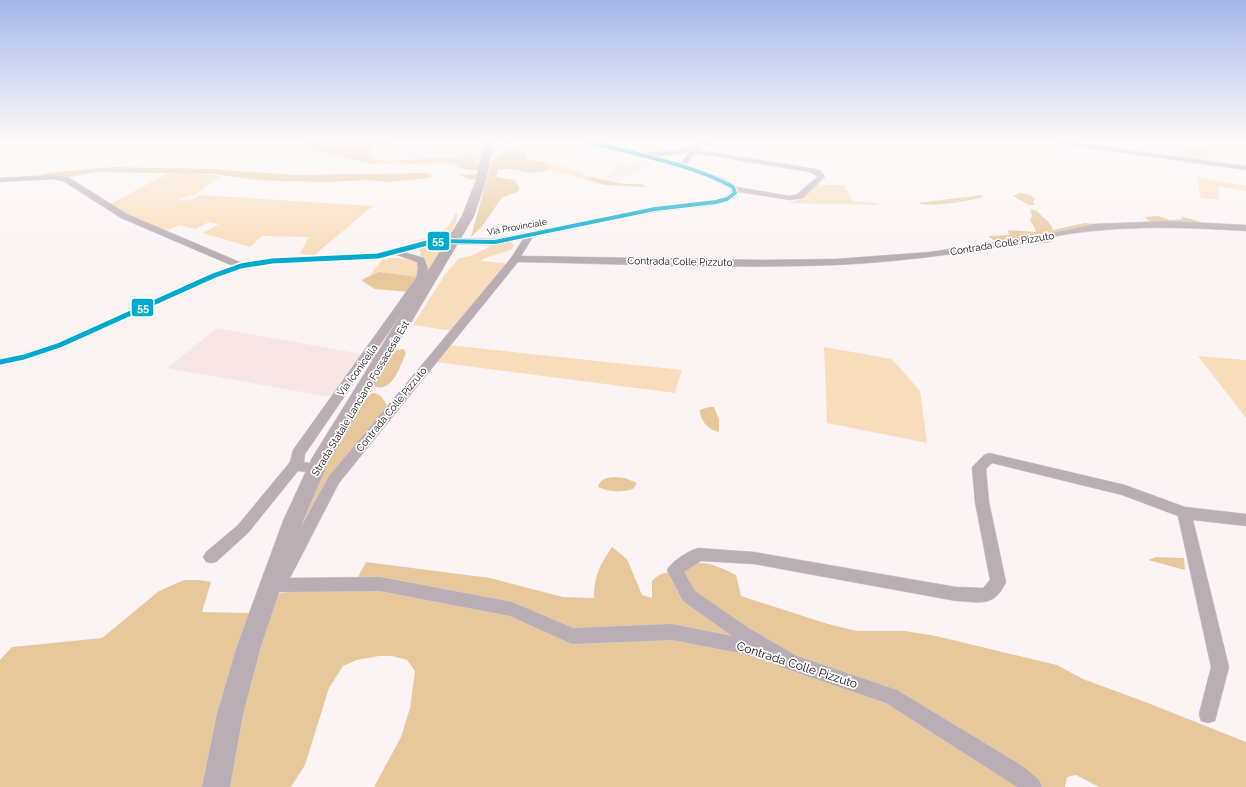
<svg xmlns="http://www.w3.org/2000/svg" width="1246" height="787" font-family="Raleway,sans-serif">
<rect width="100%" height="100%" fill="#fcf4f4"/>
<!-- built -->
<g fill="#f8e6e7">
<path d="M448 142H481L477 150 464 155 436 159 391 160 413 145 449 147Z"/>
<path d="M496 142H537L509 150 490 160 493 147 495 146Z"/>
<path d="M637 161 655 162 641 171 632 173 620 182 605 180 618 164 628 166Z"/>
<path d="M217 328 362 354 330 397 167 368Z"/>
</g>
<!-- green -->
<g fill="#f8ddbc">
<path d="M481 142H485L482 164 473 161V157L445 158 473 152 477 150Z"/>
<path d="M1189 147 1215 151 1201 161 1174 157Z"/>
<path d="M391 160C398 160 400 162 408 163 420 164 448 159 458 164L455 166 441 164H381L391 162Z"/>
<path d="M548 163 565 167 591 177 588 180 548 170 550 167Z"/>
<path d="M187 173 221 176 196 194 178 199C185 203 193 200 199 195L373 206 312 257 300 253 309 237 262 236 250 247 203 233 219 224 209 222 196 229 179 225 166 231 126 215 109 205 166 174Z"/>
<path d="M1197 177 1246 186V191L1218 186 1219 200 1201 198Z"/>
<path d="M814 185H844L853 201 877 203V205L787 203 795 201Z"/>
<path d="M455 213H458C456 217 457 222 455 225 450 239 428 240 416 241 434 236 449 233 455 213Z"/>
<path d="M510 242 514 245 511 250 488 257 480 261 504 263 506 265 452 331 413 325 444 276 459 258 471 256 493 245Z"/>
<path d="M429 245 434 246 441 251 433 267 421 280 427 266V262L420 255 421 251 414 248Z"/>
<path d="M389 258 415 259 418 261V277L379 272 370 275 382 260H386Z"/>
<path d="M448 345 682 370 675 393 435 362Z"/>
<path d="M824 347 892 359 920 391 927 443 827 423Z"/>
<path d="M1198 356 1246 360V418Z"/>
</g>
<!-- forest -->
<g fill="#e7c89d">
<path d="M303 142H392V145L373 148 368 153 371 158 391 162 370 164 313 150 311 145Z"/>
<path d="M517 149 525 153 528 159 548 163 550 167 548 170 532 173 511 169 498 170 496 177 515 180 519 188 518 192 506 196 501 199 483 225 471 237 492 160 509 150Z"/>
<path d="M473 157 474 161 482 164 477 180 467 179 460 175 476 174 479 170H468L455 166 458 164C447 158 413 166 398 162L399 160Z"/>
<path d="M113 167 210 169 297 175 428 173 432 175 430 178 386 182 367 180 328 182 279 181 256 180 213 174 152 173 97 172 70 177H38L47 173Z"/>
<path d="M591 177 624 184H642L646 187 604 185 588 180Z"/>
<path d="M1020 193 1030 195 1035 199 1033 202 1035 205H1029L1013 196Z"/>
<path d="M982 195 983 197C971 201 927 208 918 203Z"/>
<path d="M1030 209 1037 211C1042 217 1051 222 1053 230L1085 223 1102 225 1054 234 1052 238 1053 241 1048 243 995 241 988 236 1009 235 1008 230 1035 232 1036 230 1030 220 1032 216Z"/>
<path d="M1158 216 1170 220 1183 219 1180 216 1201 222 1131 224 1149 221 1145 217Z"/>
<path d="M379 272 418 277 408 292 375 289 362 281 365 278Z"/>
<path d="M403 349 406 353C401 364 393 392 376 387L374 385 390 358 397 350Z"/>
<path d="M372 393C381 393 385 400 387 408L294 544 311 491 365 399Z"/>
<path d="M709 407H714L719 419V432C708 430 700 421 700 410Z"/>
<path d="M613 477 625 478 637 483 633 489C622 493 609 492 598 487 600 479 606 478 613 477Z"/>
<path d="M612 547 627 559 642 595 652 598V581C662 571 665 574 677 571 681 569 685 567 689 565 705 559 721 568 736 575L741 596 828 624 857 631H905L936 636 1057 665 1083 679 1148 703 1246 742V787H1099L1076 775 1067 777 1065 787H374L401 737 410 708 415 671 407 660 392 656H379L357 660 343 666 329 688 305 765 291 787H230L238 732 252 675 277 594 357 579 366 562 490 578 563 597 594 598C594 576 600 565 612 547Z"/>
<path d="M1156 557 1184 558 1185 570 1148 560Z"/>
<path d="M184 580H199L211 582 202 612 249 613 203 787H0V660L12 647 102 638 159 591Z"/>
</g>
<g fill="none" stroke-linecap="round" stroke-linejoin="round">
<!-- minor casing -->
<g stroke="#d6d0d0" stroke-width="1">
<g id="minor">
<path d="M587 142H596L645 155 648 152 676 151 704 142H712L698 150 810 168 820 170 825 177 803 198 790 200 739 192C734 206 698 207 685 208 634 214 584 226 533 237L521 256 761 260 836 259 930 252 1049 234 1094 224 1168 221 1246 225V231C1182 227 1120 225 1057 236L1052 239C980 250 909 262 836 265 730 269 623 264 518 262L339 483 290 578 380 577 512 602 573 628 672 624 732 636 683 601 667 570C672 561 688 551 698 548L754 552 956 587 983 588 990 580 975 502 972 467 984 455 989 453 1125 485 1185 507 1246 514V526L1193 520 1229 667 1215 721 1208 723 1201 721 1199 714 1211 667 1178 516 1122 495 992 463 986 469 989 502 1006 582C994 608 980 602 956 601L754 564 701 561 684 572 695 591 747 627 797 656 897 690 1024 767 1039 780 1042 787H1017L886 703 784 668 778 666 771 659 766 661 745 654 672 640 572 644 510 616 380 591 279 592 273 590 271 585 276 573 329 476 511 258 523 239 495 245 437 244 403 252 424 258 428 269 426 278 305 454 304 462 321 465 323 468 321 471 316 473 298 471 248 533 216 562 211 563 206 562 203 557 206 552 238 525 290 462 293 450 416 278 418 269 417 262 394 254 378 259 272 264 243 268 216 278 64 347 28 359 0 365V359L21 354 56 343 210 274 233 266 121 218 63 181 54 179 0 182V178L54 175 68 177 127 214 242 263 272 258 377 253 437 238 495 239 655 207 716 200 724 197 731 192 730 188C693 166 630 155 588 143ZM690 151 680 164 650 156 676 155ZM695 153 809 172 814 174 817 177 797 194 790 196 737 187 724 178 686 166Z"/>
<path d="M1056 142H1071L1246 166V170L1059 144Z"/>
</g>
</g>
<!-- secondary casing -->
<g stroke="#d6d0d0" stroke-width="1">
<path id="secondary" d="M484 142H494L486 180 474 216 328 463 303 521 261 646 243 714 230 787H202L217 714 237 646 283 521 312 458 462 216 476 180Z"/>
</g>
<!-- minor -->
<use href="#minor" fill="#baaeb4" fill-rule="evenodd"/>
<!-- secondary -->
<use href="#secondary" fill="#baadb3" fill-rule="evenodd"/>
<!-- bus-1-far1 casing -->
<g stroke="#fff" stroke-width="6">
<path id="bus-1-far1" d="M421 244 437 241 495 242 655 209 716 202 727 199 735 193 733 187C695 165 633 154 590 142"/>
</g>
<!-- bus-1 casing -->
<g stroke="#fff" stroke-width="8">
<path id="bus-1" d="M0 362 24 357 60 345 213 276 241 266 272 261 378 256 427 243"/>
</g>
<!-- bus-1-far1 -->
<use href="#bus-1-far1" stroke="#00a9ce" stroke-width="4"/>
<!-- bus-1 -->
<use href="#bus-1" stroke="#00a9ce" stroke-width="5"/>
</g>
<!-- sky -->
<linearGradient id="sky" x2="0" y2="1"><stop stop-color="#a4b7ea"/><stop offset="0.56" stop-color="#fefafa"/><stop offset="1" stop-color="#fefafa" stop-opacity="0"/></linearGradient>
<rect width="1246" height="252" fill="url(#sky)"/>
<g text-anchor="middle" stroke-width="3.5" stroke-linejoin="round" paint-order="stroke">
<!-- far-street labels -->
<g font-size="9" fill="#160b0b" stroke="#fff">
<text transform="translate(517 227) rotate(-10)" y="3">Via Provinciale</text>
</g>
<!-- street labels -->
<g font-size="10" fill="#160b0b" stroke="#fff">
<text transform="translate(1002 243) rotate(-9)" y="4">Contrada Colle Pizzuto</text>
<text transform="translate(680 261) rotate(1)" y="4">Contrada Colle Pizzuto</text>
<text transform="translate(357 370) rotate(-54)" y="4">Via Iconicella</text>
<text transform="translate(360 398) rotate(-59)" y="4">Strada Statale Lanciano Fossacesia Est</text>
<text transform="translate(391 409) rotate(-51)" y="4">Contrada Colle Pizzuto</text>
</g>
<!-- near-street labels -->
<g font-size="12" fill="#160b0b" stroke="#fff">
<text transform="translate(797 665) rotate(18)" y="4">Contrada Colle Pizzuto</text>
</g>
</g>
<g stroke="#fff" stroke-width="1.5">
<rect x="427" y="231" width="23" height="20" rx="4" fill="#00a9ce"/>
<rect x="131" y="298" width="23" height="19" rx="4" fill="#00a9ce"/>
</g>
<g font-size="11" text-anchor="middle" font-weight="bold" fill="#fff">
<text x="438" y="245">55</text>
<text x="143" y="312">55</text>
</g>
</svg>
